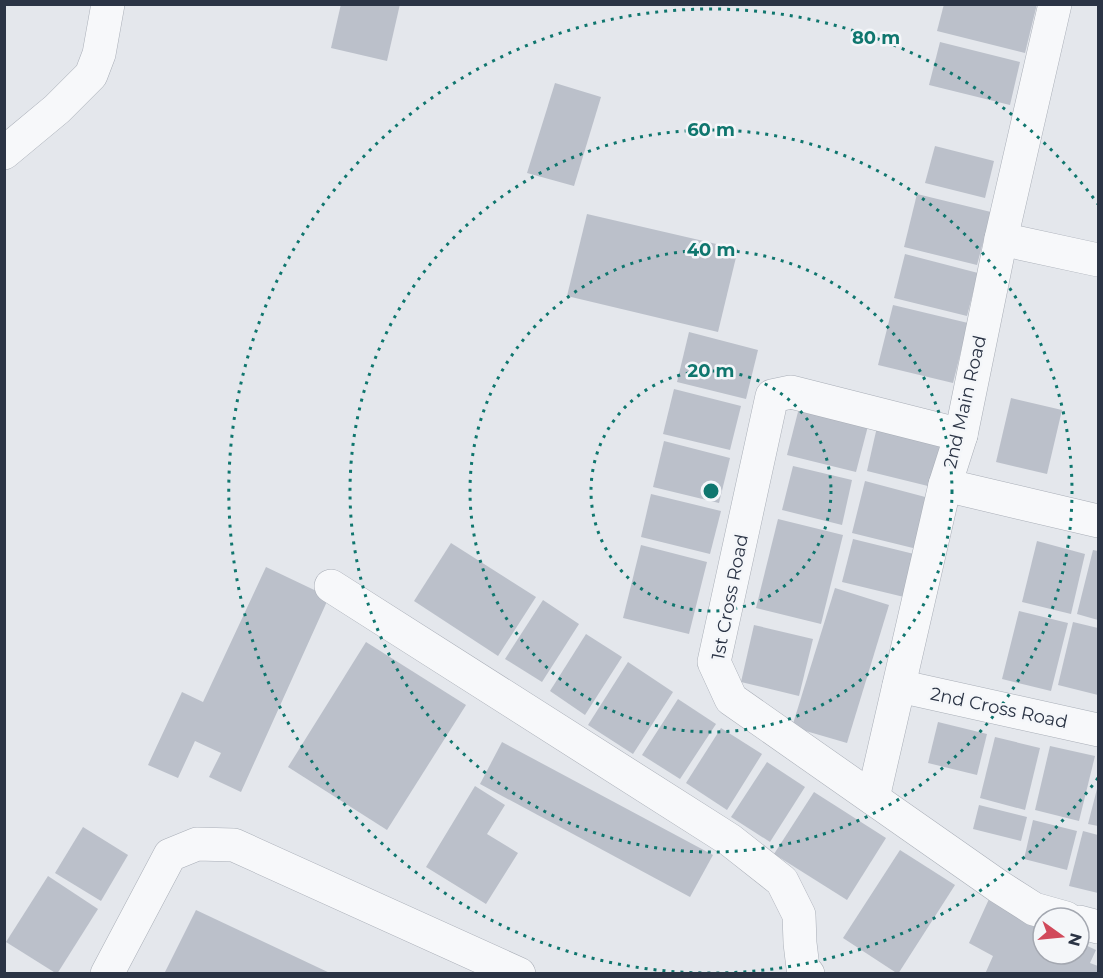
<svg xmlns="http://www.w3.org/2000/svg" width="1103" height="978" font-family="Montserrat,sans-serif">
<rect width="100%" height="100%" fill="#e4e7ec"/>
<!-- building -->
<g fill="#bbc0ca">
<path d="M341 4H400L387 61 331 48Z"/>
<path d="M944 4H1037L1025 53 937 31Z"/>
<path d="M940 42 1020 62 1010 105 929 85Z"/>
<path d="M555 83 601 97 574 186 527 173Z"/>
<path d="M935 146 994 161 985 198 925 183Z"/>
<path d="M917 194 991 212 977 265 904 247Z"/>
<path d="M587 214 738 249 718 332 567 296Z"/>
<path d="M905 254 978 273 967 316 894 298Z"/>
<path d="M893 305 968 323 953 383 878 365Z"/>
<path d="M689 332 758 350 746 399 677 382Z"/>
<path d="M674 389 741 406 730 450 663 434Z"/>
<path d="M1011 398 1062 410 1047 474 996 462Z"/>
<path d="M799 408 868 426 856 472 787 455Z"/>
<path d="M877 427 943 443 932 487 867 471Z"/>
<path d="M664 441 730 458 719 503 653 487Z"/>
<path d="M793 466 852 480 842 525 782 510Z"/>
<path d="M865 481 929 498 917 549 852 533Z"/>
<path d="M651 494 721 511 710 554 641 537Z"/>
<path d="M778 519 843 535 821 624 756 608Z"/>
<path d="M853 539 914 554 904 597 842 582Z"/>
<path d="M1037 541 1085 554 1071 614 1022 602Z"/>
<path d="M451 543 536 597 498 656 414 601Z"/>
<path d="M641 545 707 562 689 634 623 618Z"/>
<path d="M1093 550 1098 551V620L1077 614Z"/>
<path d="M266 567 329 597 241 792 209 777 221 753 195 741 178 778 148 765 182 692 203 702Z"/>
<path d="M835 588 889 605 847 743 792 727Z"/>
<path d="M543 600 579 624 542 682 505 659Z"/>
<path d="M1019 611 1068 623 1051 691 1002 679Z"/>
<path d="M1073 622 1098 628V695L1058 685Z"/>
<path d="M754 625 813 639 799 696 741 682Z"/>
<path d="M586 634 622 657 585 715 550 691Z"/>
<path d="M366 642 466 705 387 830 288 767Z"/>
<path d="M628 662 673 692 633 754 588 725Z"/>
<path d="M678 699 716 724 680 779 642 755Z"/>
<path d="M938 722 987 734 977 775 928 763Z"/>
<path d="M721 728 762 754 727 810 686 783Z"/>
<path d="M995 737 1040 748 1025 810 980 798Z"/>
<path d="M502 742 713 855 690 897 480 784Z"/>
<path d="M1050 746 1095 756 1079 821 1035 810Z"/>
<path d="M767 762 805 787 770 842 731 817Z"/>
<path d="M1098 785V826L1088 824Z"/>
<path d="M475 786 505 805 487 834 518 853 486 904 426 867Z"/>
<path d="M814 792 886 838 847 900 774 854Z"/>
<path d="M979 805 1027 817 1021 841 973 829Z"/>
<path d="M1033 820 1077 831 1067 870 1024 859Z"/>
<path d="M83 827 128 855 101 901 55 873Z"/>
<path d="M1083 831 1098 835V893L1069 886Z"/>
<path d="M900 850 955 885 898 974 843 938Z"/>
<path d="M48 876 98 909 57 974 6 942Z"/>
<path d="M989 899 1043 925V954H1079V942L1096 950 1090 963 1098 966V974H985L993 956 969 943Z"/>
<path d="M196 910 332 974H164Z"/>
</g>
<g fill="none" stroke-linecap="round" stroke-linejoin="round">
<!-- minor casing -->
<g stroke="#a9aeb7" stroke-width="34">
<g id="minor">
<path d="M4 153 57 109 91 75 99 54 108 4"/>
<path d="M1001 239 1098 260"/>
<path d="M961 435 791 392 772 396 714 662 731 699 998 886 1034 909 1066 918"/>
<path d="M945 485 1098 521"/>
<path d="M331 586 730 840 782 881 799 915 800 943 803 968 808 974"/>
<path d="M899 686 1098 730"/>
<path d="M873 798 945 485 961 435 1001 239 1055 4"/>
<path d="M1079 922 1098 927"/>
<path d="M107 974 170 855 197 844 234 845 519 974"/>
</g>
</g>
<!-- minor -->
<use href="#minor" stroke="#f7f8fa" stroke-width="33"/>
</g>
<!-- distance rings -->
<g fill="none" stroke="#0f766e" stroke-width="3" stroke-dasharray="3 6">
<circle cx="711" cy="491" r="120"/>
<circle cx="711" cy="491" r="241"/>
<circle cx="711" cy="491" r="361"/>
<path d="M1098 778A482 482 0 1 1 1098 204"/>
</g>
<g text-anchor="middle" stroke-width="5" stroke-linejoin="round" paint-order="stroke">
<!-- street labels -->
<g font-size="18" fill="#2b3445" stroke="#f4f6f9">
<text transform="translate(965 402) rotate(-77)" y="6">2nd Main Road</text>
<text transform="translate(730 597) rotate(-79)" y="6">1st Cross Road</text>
<text transform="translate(999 708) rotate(12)" y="6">2nd Cross Road</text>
</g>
</g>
<circle cx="711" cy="491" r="9" fill="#0f766e" stroke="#f4f6f9" stroke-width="3"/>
<g font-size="18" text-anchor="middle" font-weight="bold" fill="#0f766e" stroke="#f4f6f9" stroke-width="5" stroke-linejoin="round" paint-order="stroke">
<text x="876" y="44">80 m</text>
<text x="711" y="136">60 m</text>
<text x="711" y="256">40 m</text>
<text x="711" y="377">20 m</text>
</g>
<!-- border -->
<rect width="1103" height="978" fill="none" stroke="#2b3445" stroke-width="12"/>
<!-- north arrow -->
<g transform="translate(1061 936) rotate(105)"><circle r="28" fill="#f4f6f9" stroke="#a4a8b1" stroke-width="1.5"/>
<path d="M0-4.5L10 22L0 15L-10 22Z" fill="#d1495b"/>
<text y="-9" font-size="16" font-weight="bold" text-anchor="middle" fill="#2b3445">N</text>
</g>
</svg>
